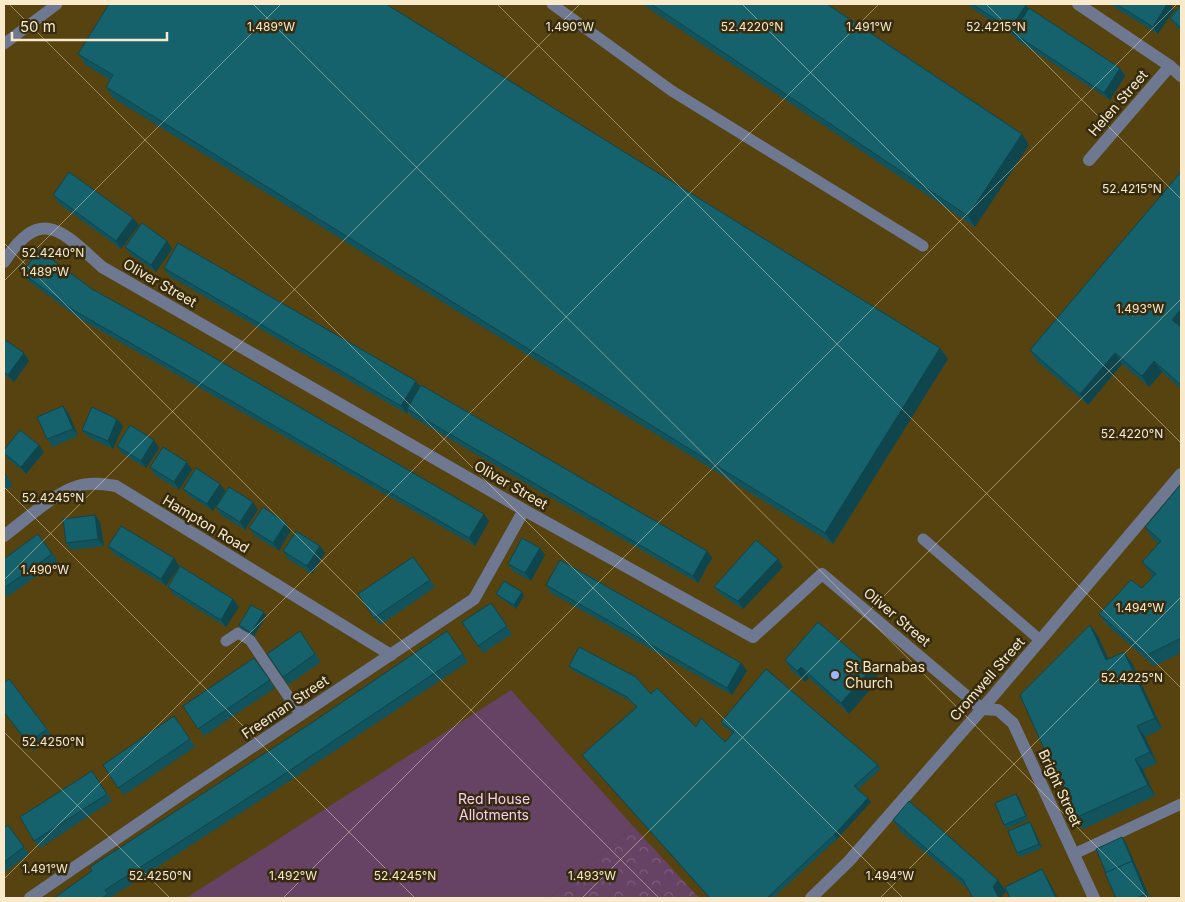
<svg xmlns="http://www.w3.org/2000/svg" width="1185" height="902" font-family="Inter,sans-serif">
<defs>
<pattern id="park-crowns" width="20" height="18" patternUnits="userSpaceOnUse" patternTransform="scale(1.25)"><rect width="20" height="18" fill="#664265"/><path d="M2 6a3 3 0 1 1 6 0M12 15a3 3 0 1 1 6 0" fill="none" stroke="#7d5d7a"/></pattern>
</defs>
<rect width="100%" height="100%" fill="#56430f"/>
<!-- park -->
<path fill="url(#park-crowns)" d="M633 826 699 898H550Z"/>
<!-- garden -->
<path fill="#664265" d="M511 690 633 826 550 898H186Z"/>
<g fill="none" stroke-linecap="round" stroke-linejoin="round">
<!-- service -->
<g stroke="#6e7891" stroke-width="11">
<path d="M552 4 672 91 923 246"/>
<path d="M4 44 57 4"/>
<path d="M923 539 1040 640"/>
<path d="M226 641 238 633 250 640 301 715"/>
<path d="M1074 854 1181 804"/>
</g>
<!-- minor -->
<g stroke="#6e7891" stroke-width="12">
<path d="M1078 4 1170 66 1181 76"/>
<path d="M1089 160 1170 66"/>
<path d="M4 262C41 204 63 232 102 267L524 510 753 637 822 574 982 709 998 710 1013 723 1094 898"/>
<path d="M4 536C24 521 54 493 78 486 90 482 104 484 116 486L391 655"/>
<path d="M30 898 186 791 474 599 524 510"/>
<path d="M811 898 849 861 982 709 1181 474"/>
</g>
</g>
<!-- wall -->
<g fill="#12545d">
<path d="M642 4H827L1022 134 1029 145 975 227Z"/>
<path d="M966 4H1024L1028 9 1120 68 1125 76 1110 100 1018 41 1015 37Z"/>
<path d="M1109 4H1170L1174 10 1158 34Z"/>
<path d="M1181 5V31L1175 25 1170 18Z"/>
<path d="M78 54 940 348 948 359 833 544 113 98 106 87 110 80 86 65Z"/>
<path d="M1181 172V389L1162 372 1149 387 1122 364 1088 405 1037 361 1030 350Z"/>
<path d="M53 195 139 225 121 249 58 203Z"/>
<path d="M167 241 172 249 156 272 130 254 125 247Z"/>
<path d="M164 268 416 381 420 387 707 551 712 558 698 583 412 417 408 411 407 414 169 276Z"/>
<path d="M22 273 92 289 489 521 475 546 80 319 27 280Z"/>
<path d="M4 339 24 353 29 361 14 382 4 375Z"/>
<path d="M69 414 78 436 52 447 47 439Z"/>
<path d="M123 426 113 449 88 437 82 430Z"/>
<path d="M117 446 159 448 146 468 122 453Z"/>
<path d="M4 450 44 452 26 474 8 459 4 453Z"/>
<path d="M150 467 192 470 179 490 155 475Z"/>
<path d="M4 472 13 485 4 491Z"/>
<path d="M1181 484V653L1154 666 1107 625 1099 614 1142 588 1153 576 1150 573 1142 562 1159 544 1152 538 1145 527Z"/>
<path d="M183 489 225 491 213 511 189 496Z"/>
<path d="M216 507 258 509 245 530 221 515Z"/>
<path d="M95 515 100 522 104 546 71 550 66 543Z"/>
<path d="M249 528 291 530 279 551 255 536Z"/>
<path d="M38 534 58 561 7 597 4 592V559Z"/>
<path d="M108 546 174 558 179 566 166 586 114 554Z"/>
<path d="M320 546 325 553 312 574 288 559 283 551Z"/>
<path d="M540 548 545 555 531 581 513 571 508 564Z"/>
<path d="M413 557 435 587 380 625 358 594Z"/>
<path d="M783 567 743 609 720 594 714 587Z"/>
<path d="M546 585 741 663 747 671 732 695 551 593Z"/>
<path d="M168 587 233 599 239 607 226 627 173 594Z"/>
<path d="M522 592 524 596 516 609 499 597 496 594Z"/>
<path d="M491 603 512 634 483 653 462 622Z"/>
<path d="M266 616 254 636 241 629 239 625Z"/>
<path d="M1090 625 1098 636 1108 659 1124 652 1132 663 1162 729 1145 737 1157 763 1143 770 1155 796 1083 829 1075 818Z"/>
<path d="M300 631 321 662 288 685 267 654Z"/>
<path d="M447 631 468 662 273 792 110 898H111H54Z"/>
<path d="M254 658 275 688 204 736 183 706Z"/>
<path d="M785 660 872 668 879 679 849 714 809 678 805 682 792 671Z"/>
<path d="M569 666 651 694 696 727 725 742 733 733 723 726 721 722 878 765 881 769 858 789 871 802 837 839 773 898H709L582 755 636 707 630 701 572 670Z"/>
<path d="M4 712 47 729 52 736 33 751Z"/>
<path d="M174 716 195 747 124 795 103 765Z"/>
<path d="M92 771 112 801 40 848 34 841Z"/>
<path d="M1019 798 1028 820 1007 829 1004 825Z"/>
<path d="M893 820 1006 891 1001 898H973L968 889 901 832Z"/>
<path d="M8 825 29 854 4 873V828Z"/>
<path d="M1032 825 1042 848 1020 857 1017 853Z"/>
<path d="M1122 837 1125 841 1150 898H1116L1106 873Z"/>
</g>
<!-- shaded-wall -->
<g fill="#0f454c">
<path d="M1167 4H1170L1174 10 1158 34 1153 27Z"/>
<path d="M1026 5 1031 13 1013 33 1015 37 1010 29Z"/>
<path d="M1120 68 1125 76 1110 100 1104 93Z"/>
<path d="M1022 134 1029 145 975 227 968 216Z"/>
<path d="M133 218 139 225 121 249 116 241Z"/>
<path d="M167 241 172 249 156 272 151 265Z"/>
<path d="M1181 309V330L1172 320Z"/>
<path d="M940 348 948 359 833 544 825 533Z"/>
<path d="M24 353 29 361 14 382 8 375Z"/>
<path d="M1115 353 1122 364 1088 405 1080 394Z"/>
<path d="M1154 361 1162 372 1149 387 1142 376Z"/>
<path d="M416 381 421 389 407 409 408 411 407 414 401 406Z"/>
<path d="M63 406 69 414 78 436 73 429Z"/>
<path d="M117 419 123 426 113 449 108 441Z"/>
<path d="M154 440 159 448 146 468 141 461Z"/>
<path d="M39 445 44 452 26 474 21 467Z"/>
<path d="M187 462 192 470 179 490 174 482Z"/>
<path d="M220 484 225 491 213 511 207 504Z"/>
<path d="M253 502 258 509 245 530 240 522Z"/>
<path d="M484 514 489 521 475 546 469 538Z"/>
<path d="M95 515 100 522 104 546 98 539Z"/>
<path d="M286 523 291 530 279 551 273 543Z"/>
<path d="M320 546 325 553 312 574 307 566Z"/>
<path d="M540 548 545 555 531 581 525 573Z"/>
<path d="M707 551 712 558 698 583 693 576Z"/>
<path d="M174 558 179 566 166 586 161 579Z"/>
<path d="M778 559 783 567 743 609 738 601Z"/>
<path d="M522 592 524 596 516 609 514 605Z"/>
<path d="M233 599 239 607 226 627 221 620Z"/>
<path d="M264 612 266 616 254 636 251 633Z"/>
<path d="M1090 625 1098 636 1114 671 1106 660Z"/>
<path d="M1124 652 1132 663 1162 729 1155 718Z"/>
<path d="M741 663 747 671 732 695 727 688Z"/>
<path d="M801 667 809 678 805 682 797 671Z"/>
<path d="M872 668 879 679 849 714 841 703Z"/>
<path d="M1137 726 1145 737 1157 763 1150 752Z"/>
<path d="M1135 759 1143 770 1155 796 1148 785Z"/>
<path d="M1016 794 1019 798 1028 820 1026 816Z"/>
<path d="M868 798 871 802 837 839 834 835Z"/>
<path d="M1030 822 1032 825 1042 848 1039 844Z"/>
<path d="M1122 837 1125 841 1150 898 1146 894 1132 861Z"/>
<path d="M1042 869 1049 881 1058 898H1056Z"/>
<path d="M998 880 1006 891 1001 898H999L993 887Z"/>
</g>
<!-- building -->
<g fill="#15626c" stroke="#0f454c">
<path d="M109 4H386L940 348 825 533 106 87 113 75 78 54Z"/>
<path d="M651 4H827L1022 134 968 216Z"/>
<path d="M972 4H1024L1026 5 1010 29Z"/>
<path d="M1116 4H1167L1153 27Z"/>
<path d="M1181 5V28L1170 18Z"/>
<path d="M1029 8 1120 68 1104 93 1013 33Z"/>
<path d="M69 172 133 218 116 241 53 195Z"/>
<path d="M1181 172V309L1172 320 1181 327V385L1154 361 1142 376 1115 353 1080 394 1030 350Z"/>
<path d="M142 223 167 241 151 265 125 247Z"/>
<path d="M178 243 416 381 401 406 164 268Z"/>
<path d="M39 250 92 289 187 342 484 514 469 538 75 311 22 273Z"/>
<path d="M4 339 24 353 8 375 4 372Z"/>
<path d="M421 385 707 551 693 576 407 409Z"/>
<path d="M63 406 73 429 47 439 37 417Z"/>
<path d="M92 407 117 419 108 441 82 430Z"/>
<path d="M130 425 154 440 141 461 117 446Z"/>
<path d="M20 430 39 445 21 467 4 453V450Z"/>
<path d="M163 447 187 462 174 482 150 467Z"/>
<path d="M196 468 220 484 207 504 183 489Z"/>
<path d="M4 472 7 477 4 480Z"/>
<path d="M1181 484V638L1147 655 1099 614 1131 580 1142 588 1156 574 1142 562 1161 541 1145 527Z"/>
<path d="M229 487 253 502 240 522 216 507Z"/>
<path d="M263 507 286 523 273 543 249 528Z"/>
<path d="M95 515 98 539 66 543 63 519Z"/>
<path d="M121 526 174 558 161 579 108 546Z"/>
<path d="M296 531 320 546 307 566 283 551Z"/>
<path d="M38 534 52 554 4 588V559Z"/>
<path d="M522 538 540 548 525 573 508 564Z"/>
<path d="M756 540 778 559 738 601 714 587Z"/>
<path d="M413 557 430 580 374 618 358 594Z"/>
<path d="M560 560 741 663 727 688 546 585Z"/>
<path d="M180 566 233 599 221 620 168 587Z"/>
<path d="M504 581 522 592 514 605 496 594Z"/>
<path d="M491 603 507 626 478 646 462 622Z"/>
<path d="M251 605 264 612 251 633 239 625Z"/>
<path d="M818 622 872 668 841 703 801 667 797 671 785 660Z"/>
<path d="M1090 625 1106 660 1124 652 1155 718 1137 726 1150 752 1135 759 1148 785 1075 818 1020 695Z"/>
<path d="M300 631 315 654 283 677 267 654Z"/>
<path d="M447 631 463 654 268 785 105 890 108 894 102 898H54L92 871 90 867 313 722Z"/>
<path d="M579 647 636 677 651 694 657 688 696 727 701 718 725 742 734 732 721 722 766 669 878 765 854 786 868 798 834 835 767 898H710L582 755 637 707 627 697 569 666Z"/>
<path d="M254 658 270 680 198 729 183 706Z"/>
<path d="M9 679 47 729 28 743 4 712V683Z"/>
<path d="M174 716 190 739 118 788 103 765Z"/>
<path d="M92 771 107 794 34 841 20 817Z"/>
<path d="M1016 794 1026 816 1004 825 995 803Z"/>
<path d="M909 801 998 880 993 887 999 898H973L963 880 893 820Z"/>
<path d="M1030 822 1039 844 1017 853 1008 831Z"/>
<path d="M8 825 24 847 4 862V828Z"/>
<path d="M1122 837 1134 865 1132 861 1106 873 1096 849Z"/>
<path d="M1132 861 1146 894 1136 898H1116L1105 873Z"/>
<path d="M1042 869 1056 898H1010L1005 887Z"/>
</g>
<!-- ticks -->
<path fill="none" stroke="#f8eaca" stroke-width="1" stroke-opacity="0.45" d="M9 4 903 898M253 4 1148 898M497 4 1181 688M742 4 1181 443M986 4 1181 199M4 243 659 898M4 281 281 4M4 487 415 898M4 580 580 4M4 732 170 898M4 879 879 4M283 898 1177 4M582 898 1181 299M880 898 1181 597M1179 898 1181 896"/>
<!-- markers -->
<circle fill="#99b5fd" stroke="#362b0f" stroke-width="2" cx="835" cy="675" r="5"/>
<g text-anchor="middle" stroke-width="5" stroke-linejoin="round" paint-order="stroke">
<!-- street labels -->
<g font-size="14" fill="#f8eaca" stroke="#362b0f">
<text transform="translate(1118 103) rotate(-49)" y="5">Helen Street</text>
<text transform="translate(160 283) rotate(30)" y="5">Oliver Street</text>
<text transform="translate(511 485) rotate(30)" y="5">Oliver Street</text>
<text transform="translate(206 524) rotate(31)" y="5">Hampton Road</text>
<text transform="translate(897 617) rotate(40)" y="5">Oliver Street</text>
<text transform="translate(987 679) rotate(-49)" y="5">Cromwell Street</text>
<text transform="translate(285 707) rotate(-34)" y="5">Freeman Street</text>
<text transform="translate(1060 788) rotate(65)" y="5">Bright Street</text>
</g>
<!-- poi labels -->
<g font-size="14" fill="#f8eaca" stroke="#362b0f" text-anchor="start">
<text x="845" y="672">St Barnabas<tspan x="845" dy="16">Church</tspan></text>
</g>
<!-- park labels -->
<g font-size="14" fill="#facef7" stroke="#362b0f">
<text x="494" y="804">Red House<tspan x="494" dy="16">Allotments</tspan></text>
</g>
</g>
<g font-size="12" text-anchor="middle" fill="#f8eaca" stroke="#362b0f" stroke-width="5" stroke-linejoin="round" paint-order="stroke">
<text x="271" y="31">1.489°W</text>
<text x="570" y="31">1.490°W</text>
<text x="752" y="31">52.4220°N</text>
<text x="869" y="31">1.491°W</text>
<text x="996" y="31">52.4215°N</text>
<text x="1132" y="193">52.4215°N</text>
<text x="53" y="257">52.4240°N</text>
<text x="45" y="276">1.489°W</text>
<text x="1140" y="313">1.493°W</text>
<text x="1132" y="438">52.4220°N</text>
<text x="53" y="502">52.4245°N</text>
<text x="45" y="574">1.490°W</text>
<text x="1140" y="612">1.494°W</text>
<text x="1132" y="682">52.4225°N</text>
<text x="53" y="746">52.4250°N</text>
<text x="45" y="873">1.491°W</text>
<text x="293" y="880">1.492°W</text>
<text x="890" y="880">1.494°W</text>
<text x="160" y="880">52.4250°N</text>
<text x="405" y="880">52.4245°N</text>
<text x="592" y="880">1.493°W</text>
</g>
<!-- border -->
<rect width="1185" height="902" fill="none" stroke="#f8eaca" stroke-width="10"/>
<!-- scale -->
<path d="M12 32v8h155v-8" fill="none" stroke="#f8eaca" stroke-width="2.5"/>
<text x="20" y="32" font-size="15" fill="#f8eaca" stroke="#362b0f" stroke-width="4" paint-order="stroke">50 m</text>
</svg>
